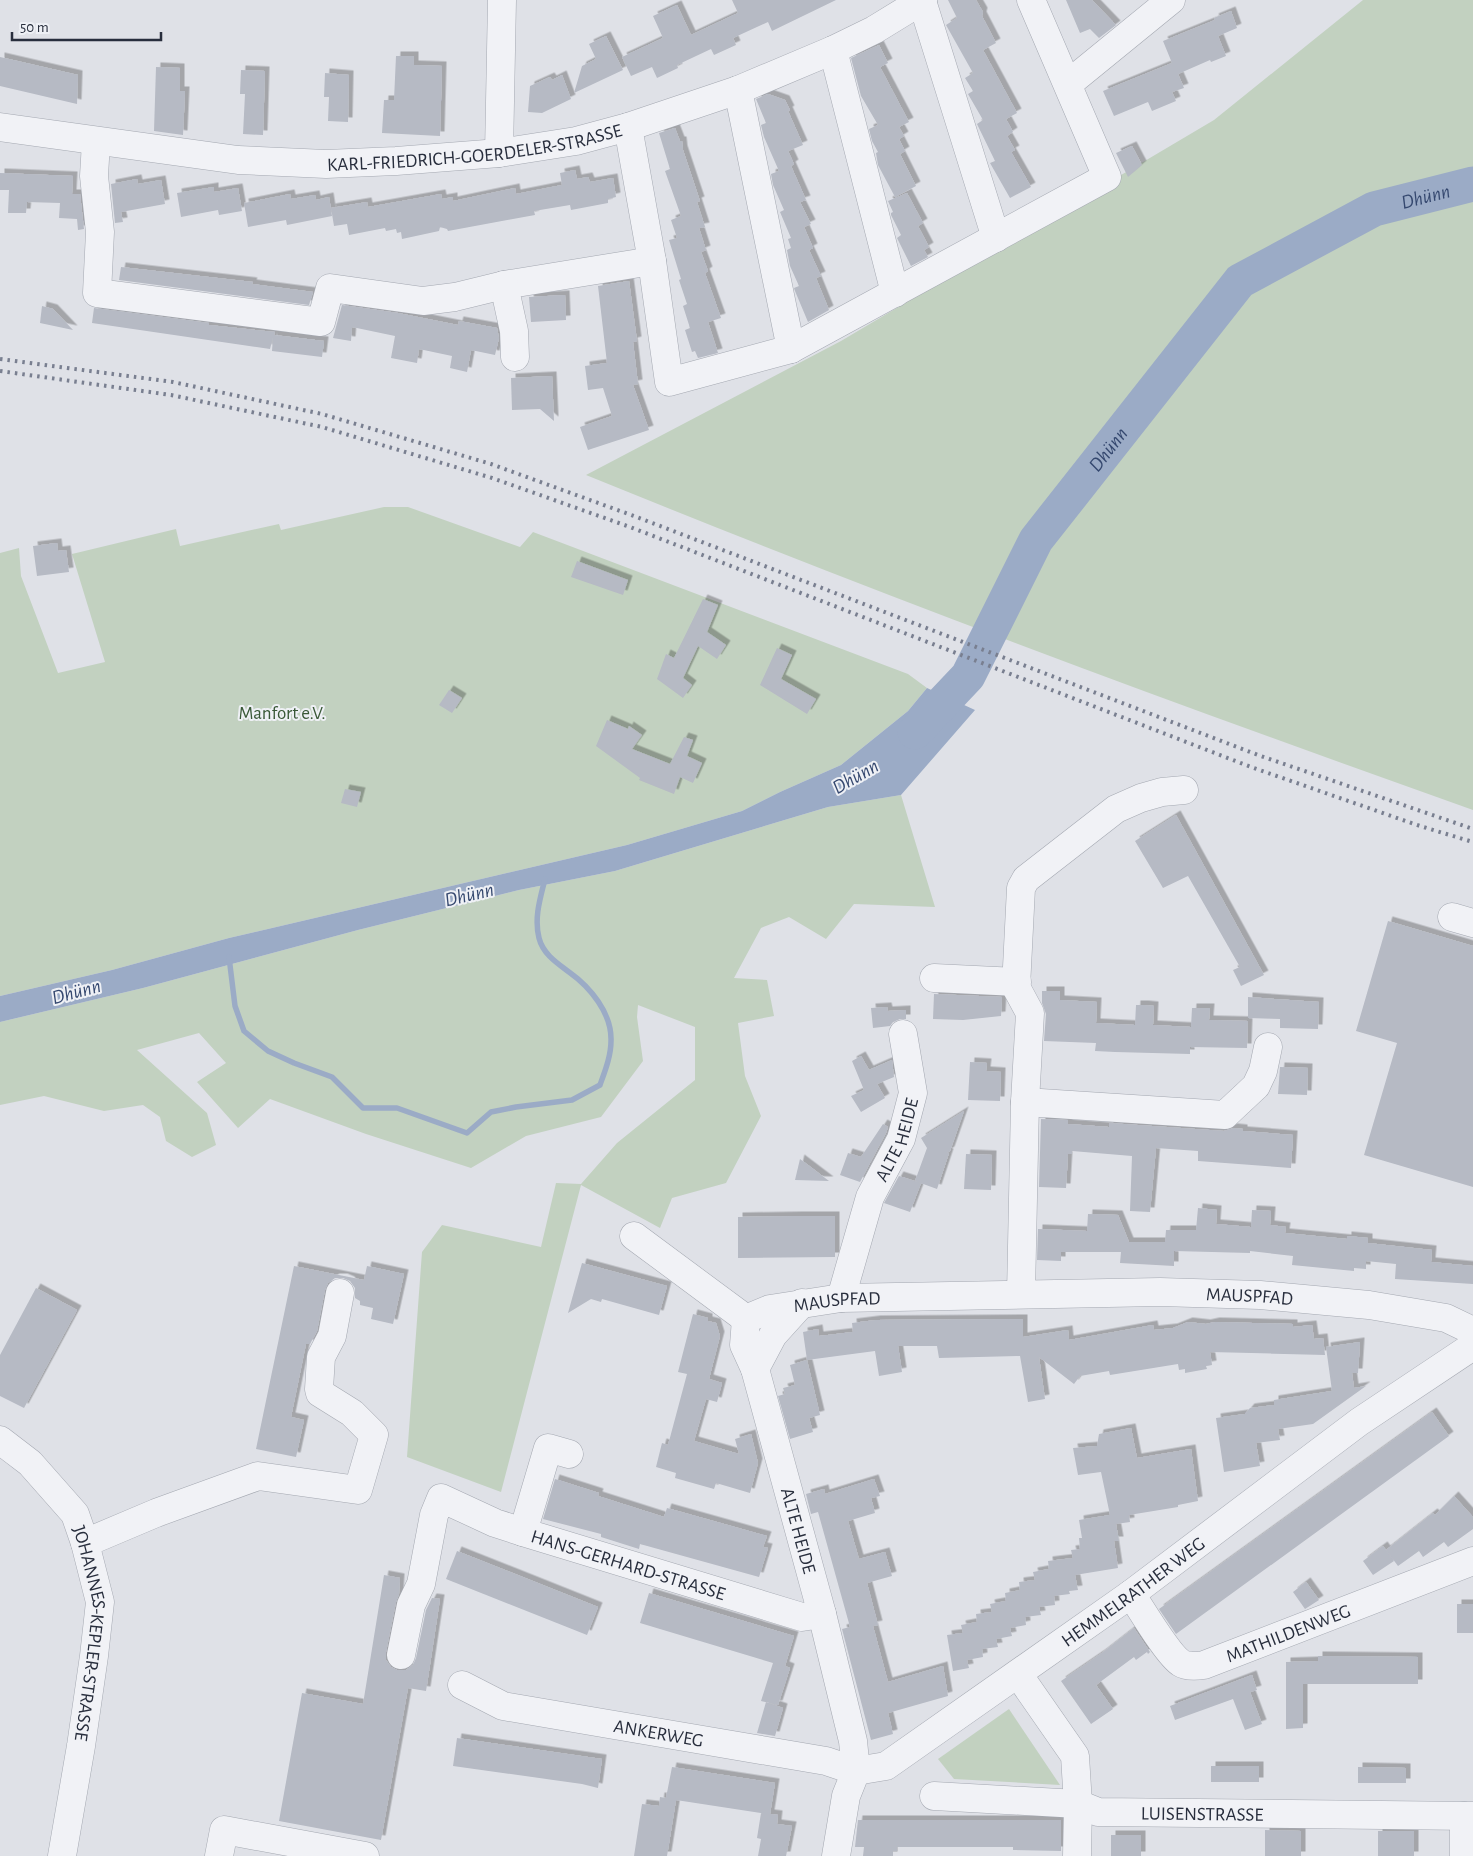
<svg xmlns="http://www.w3.org/2000/svg" width="1473" height="1856" font-family="'Alegreya Sans',sans-serif">
<defs>
<filter id="shadow"><feDropShadow dx="4.5" dy="-4.5" stdDeviation="0" flood-color="#0004"/></filter>
</defs>
<rect width="100%" height="100%" fill="#dfe1e7"/>
<!-- green -->
<g fill="#c2d1c0">
<path d="M1363 0H1473V810C1175 704 878 594 586 475L841 341 1214 120Z"/>
<path d="M384 507H408L520 547 533 532 908 674 927 688 908 711 841 765 780 792 742 811 627 845 229 938 112 970 0 996V553L19 548 21 576 58 673 105 662 72 554 176 529 180 546 279 524 281 530Z"/>
<path d="M901 795 935 907 854 904 826 939 789 917 761 928 734 978 767 980 774 1016 738 1023 745 1076 761 1116 726 1183 672 1198 660 1228 581 1185 501 1492 407 1457 422 1252 442 1225 541 1247 556 1183 581 1184 617 1143 695 1080V1027L638 1005 637 1017 643 1061 601 1117 526 1136 471 1168 366 1134 270 1099 238 1128 197 1082 226 1063 199 1033 137 1050 207 1113 216 1145 192 1157 166 1141 160 1117 143 1105 104 1111 44 1096 0 1105V1022L143 988 358 930 519 890 615 871 828 807Z"/>
<path d="M1009 1709 1060 1785 954 1779 938 1759Z"/>
</g>
<!-- water -->
<path fill="#9babc6" d="M927 688 975 710 901 795 828 807 615 871 519 890 358 930 143 988 0 1022V996L112 970 229 938 627 845 742 811 780 792 841 765 908 711Z"/>
<g fill="none" stroke-linecap="round" stroke-linejoin="round">
<!-- stream -->
<path stroke="#9babc6" stroke-width="5.5" d="M229 957 235 1006 244 1031 268 1051 294 1063 332 1077 363 1108H397L467 1133 491 1112 516 1107 572 1100 600 1085C605 1071 611 1056 611 1041 612 1013 590 987 569 972 557 963 543 954 539 938 534 918 540 899 545 879"/>
<!-- river -->
<path stroke="#9babc6" stroke-width="35" id="s1" d="M915 732 968 676 1036 540 1240 281 1374 209 1473 184"/>
</g>
<!-- building -->
<g fill="#b6bac4" filter="url(#shadow)">
<path d="M732 0H836L772 31 768 22 733 38 736 45 714 55 711 49 677 65 678 68 657 78 652 67 631 76 622 57 663 38 653 16 677 5 691 35 738 13Z"/>
<path d="M948 0H976L983 12 982 16 996 43 983 50 1017 113 1006 119 1013 132 1007 136 1015 150 1011 152 1031 187 1010 198 990 163 995 161 977 124 983 120 968 94 973 91 965 78 973 73 946 25 957 18Z"/>
<path d="M1066 0H1092L1116 25 1099 38 1090 29 1080 33Z"/>
<path d="M1231 11 1237 28 1218 36 1226 56 1211 62 1210 60 1178 74 1184 88 1172 92 1176 101 1152 111 1148 102 1114 116 1103 91 1172 63 1163 41 1215 20 1214 18Z"/>
<path d="M606 36 623 70 574 93 582 66 596 59 589 44Z"/>
<path d="M879 45 888 63 880 67 909 122 899 127 904 136 899 139 905 151 900 154 916 186 895 197 878 165 876 153 878 152 872 141 869 129 878 125 861 96 851 58Z"/>
<path d="M396 56H414V65L442 66 440 136 382 133 384 100H394Z"/>
<path d="M0 57 78 75 77 104 0 86Z"/>
<path d="M156 67 180 68V91H185L183 135 154 131Z"/>
<path d="M241 70 265 71 263 135 243 134 245 94H240Z"/>
<path d="M325 73 349 75 348 122 328 121 329 97H324Z"/>
<path d="M562 75 571 99 542 113 528 112 530 86 550 77 552 80Z"/>
<path d="M768 94 785 100 790 110 788 111 803 145 788 151 794 164 791 166 806 200 800 202 811 224 804 227 813 248 809 250 821 276 816 278 829 310 808 322 795 291 794 288 799 286 790 266 787 250 791 248 788 239 791 238 780 212 784 210 773 185 771 174 779 171 764 137 761 125 766 123 756 99Z"/>
<path d="M675 128 680 141H682L683 150 700 201 697 202 705 227 699 228 706 250 701 252 708 271 705 273 721 318 708 322 718 353 698 358 695 351 692 352 685 330 690 328 683 306 687 304 679 280 681 279 669 240 677 238 671 220 681 216 665 171 670 169 659 133Z"/>
<path d="M1132 146 1142 165 1128 177 1116 153Z"/>
<path d="M575 170 577 179 588 177 590 182 613 178 616 197 608 199V203L571 210 570 205 534 211 535 215 448 231 447 229 440 227 439 231 402 239 401 232 397 233 396 229 386 231 385 228 349 235 347 224 334 226 331 208 367 202 368 207 441 194 442 199 453 197V201L515 188 516 194 562 185 560 173Z"/>
<path d="M0 173 73 176 72 194H80L84 229 78 230 77 219 59 218 60 203 27 202 26 213H8L9 190H0Z"/>
<path d="M137 179 138 184 161 180 165 204 121 212 123 222 115 223 111 184Z"/>
<path d="M214 187V192L238 188 242 211 219 215 218 210 181 217 177 193Z"/>
<path d="M907 193 923 223 918 226 929 247 924 250 928 257 911 266 897 238 901 235 891 215V213L893 212 888 201Z"/>
<path d="M290 194 291 199 315 195 316 200 329 197 332 216 287 225 286 220 248 227 244 203Z"/>
<path d="M121 267 253 282 252 284 313 292 309 305 119 280Z"/>
<path d="M629 281 637 341 633 342 638 384 633 385 649 430 588 450 580 427 612 416 603 388 588 390 585 366 607 363 598 286Z"/>
<path d="M565 295 566 320 531 322 529 297Z"/>
<path d="M342 305 398 313 458 325 459 321 497 328 499 338 495 355 471 350 467 372 450 368 452 356 419 349 417 363 391 358 395 336 352 327 351 341 333 338Z"/>
<path d="M42 306 53 309 73 330 40 323Z"/>
<path d="M94 308 209 323V325L275 332 274 335 324 341 322 357 272 351 273 337 270 349 92 323Z"/>
<path d="M552 376 554 421 540 409 512 410 511 378Z"/>
<path d="M57 543 58 551 66 550 69 572 37 576 33 546Z"/>
<path d="M577 561 628 580 623 595 571 577Z"/>
<path d="M703 599 718 605 707 632 726 645 717 659 698 646 683 678 692 685 683 698 657 679 666 654 674 658Z"/>
<path d="M777 648 792 655 781 679 816 699 807 714 760 685Z"/>
<path d="M449 690 462 698 452 713 439 705Z"/>
<path d="M607 720 628 729 629 726 642 735 632 749 670 764 684 737 693 740 687 756 702 763 693 783 680 777 674 794 639 780 640 778 596 746Z"/>
<path d="M345 789 361 792 357 807 341 803Z"/>
<path d="M1176 815 1264 975 1241 986 1233 970 1240 967 1188 876 1163 888 1135 841Z"/>
<path d="M1388 921 1473 946V1187L1364 1155 1397 1043 1356 1031Z"/>
<path d="M1042 991H1060V1000L1097 1002 1096 1023 1135 1025 1136 1005H1144L1154 1006 1153 1025 1191 1027 1192 1008H1210L1209 1020 1248 1021 1247 1048 1190 1047V1054L1115 1052 1095 1051 1096 1043 1044 1041 1046 1014 1042 1003Z"/>
<path d="M934 994 1002 997 1001 1016 963 1020 933 1019Z"/>
<path d="M1248 997 1319 1002 1318 1029 1280 1028V1019L1248 1018Z"/>
<path d="M887 1007 888 1011 906 1010V1019H900L893 1022 890 1026 873 1028 871 1008Z"/>
<path d="M861 1056 869 1070 892 1060 894 1077 877 1084 885 1098 861 1112 851 1096 864 1090 852 1061Z"/>
<path d="M970 1062 987 1063 986 1071 1001 1072 1000 1101 968 1100Z"/>
<path d="M1280 1067 1308 1068 1307 1095 1278 1094Z"/>
<path d="M964 1111 950 1151 947 1153H949L937 1189 915 1181 927 1148 921 1138Z"/>
<path d="M1041 1119 1068 1120V1124L1109 1127V1123L1224 1131 1233 1128 1243 1129V1131L1293 1135 1291 1168 1198 1161V1151L1156 1148 1150 1212 1130 1211 1132 1156 1072 1151V1154H1068L1066 1188 1039 1187Z"/>
<path d="M883 1124 888 1127 886 1133 860 1182 840 1175 848 1153 861 1157Z"/>
<path d="M966 1154 992 1155 991 1190 964 1189Z"/>
<path d="M800 1159 829 1181 795 1180Z"/>
<path d="M899 1176 921 1183 910 1212 884 1203Z"/>
<path d="M1198 1208 1217 1210 1216 1224 1251 1227 1252 1210 1271 1211 1270 1225 1286 1227 1285 1233 1347 1239V1236L1368 1238V1243L1432 1250 1431 1262 1473 1266V1284L1395 1279 1396 1264 1366 1261V1269L1354 1268V1271L1292 1265 1293 1256 1250 1251V1253L1174 1251V1266L1120 1263 1121 1252H1061V1261L1037 1260 1038 1229 1087 1231 1088 1214 1118 1215 1129 1242H1165L1166 1230H1196Z"/>
<path d="M798 1216H835V1257L738 1258V1217Z"/>
<path d="M582 1263 667 1286 659 1315 602 1299 601 1302 591 1299 568 1313Z"/>
<path d="M294 1266 364 1280 367 1266 404 1274 393 1324 371 1319 373 1308 360 1305V1301L355 1298V1288L350 1281 343 1278H335L328 1283 325 1290 317 1331 310 1344H306L291 1417 304 1420 296 1457 256 1449Z"/>
<path d="M36 1288 77 1310 24 1408 0 1396V1355Z"/>
<path d="M693 1314 708 1318V1321L716 1323 720 1336 709 1379 722 1383 717 1402 706 1399 694 1441 739 1454 735 1439 751 1434 758 1463 750 1493 716 1483 714 1489 675 1478 676 1473 656 1467 662 1443 668 1445 687 1374 678 1372Z"/>
<path d="M1023 1319V1337L1068 1330 1069 1340 1153 1325 1154 1330 1173 1328 1188 1322 1206 1324 1215 1322 1293 1324V1327L1312 1325 1314 1339 1323 1338 1325 1355 1210 1352 1212 1365 1206 1366 1207 1369 1185 1373V1369L1179 1370 1178 1364 1110 1375 1109 1371 1080 1376 1074 1384 1039 1357 1045 1399 1028 1402 1020 1356 939 1358 937 1346H898L902 1372 879 1376 875 1351 807 1360 803 1332 818 1329 819 1336 853 1332 852 1323 876 1320Z"/>
<path d="M1360 1342 1358 1373H1352L1354 1388 1366 1386 1313 1424 1278 1429 1280 1440 1256 1443 1260 1466 1224 1472 1216 1418 1245 1414 1250 1408 1274 1405V1400L1332 1391 1326 1347Z"/>
<path d="M807 1360 820 1415 809 1418 813 1432 790 1439 778 1396 785 1394 783 1388 795 1385 790 1365Z"/>
<path d="M1432 1412 1449 1436 1176 1634 1159 1609Z"/>
<path d="M1131 1428 1137 1458 1191 1449 1198 1501 1178 1505V1507L1129 1515 1130 1522 1116 1524 1119 1541H1114L1118 1568 1075 1575 1078 1590 1069 1591 1070 1594 1054 1596 1055 1605 1039 1607 1041 1615 1025 1617 1026 1625 1010 1628 1012 1636 996 1639 998 1647 982 1649 983 1657 967 1660 969 1668 953 1671 947 1635 963 1633 961 1625 977 1622 976 1614 992 1612 990 1604 1006 1601 1005 1593 1020 1590 1019 1582 1035 1580 1033 1572 1049 1569 1048 1561 1073 1558 1071 1550 1080 1549 1079 1538H1082L1079 1520 1110 1515 1101 1472 1078 1475 1073 1448 1097 1446 1099 1434Z"/>
<path d="M555 1479 599 1493 598 1496 664 1517 667 1508 767 1536 763 1547 768 1548 759 1577 640 1544 639 1549 601 1537V1534L543 1519Z"/>
<path d="M874 1479 880 1496 871 1498 875 1513 848 1521 859 1559 885 1552 892 1576 867 1583 878 1625 873 1626 888 1682 943 1666 948 1696 888 1713 893 1734 871 1740 842 1629 850 1627 818 1512 811 1514 806 1494 824 1489 825 1494Z"/>
<path d="M1454 1496 1473 1517V1529L1448 1547 1444 1542 1423 1557 1419 1551 1398 1566 1386 1550 1433 1513 1435 1515Z"/>
<path d="M1383 1546 1394 1561 1373 1575 1363 1561Z"/>
<path d="M457 1551 598 1607 587 1635 446 1579Z"/>
<path d="M384 1575 400 1578 399 1594 396 1602 386 1652V1660L391 1667 397 1670H406L413 1665 416 1658 426 1610 432 1598 440 1599 426 1691 408 1688 381 1840 279 1821 302 1693 363 1704Z"/>
<path d="M1306 1582 1319 1600 1305 1609 1293 1592Z"/>
<path d="M649 1593 794 1636 785 1666 790 1668 778 1705 761 1701 773 1663 640 1623Z"/>
<rect x="1457" y="1604" width="16" height="29"/>
<path d="M1134 1628 1150 1652 1148 1654 1147 1652 1136 1660 1134 1657 1096 1685 1113 1709 1091 1724 1061 1681 1102 1653Z"/>
<path d="M1318 1656 1418 1657V1684H1303V1728L1286 1729V1662L1318 1661Z"/>
<path d="M1252 1675 1257 1690 1250 1692 1262 1724 1245 1730 1233 1699 1175 1720 1170 1706Z"/>
<path d="M766 1702 783 1708 775 1736 757 1733Z"/>
<path d="M457 1738 602 1759 598 1788 582 1784 453 1766Z"/>
<rect x="1211" y="1766" width="48" height="16"/>
<path d="M672 1767 775 1783 770 1814 778 1815 777 1824 792 1826 786 1856H758L761 1839 757 1838 761 1813 768 1814 676 1800 667 1856H634L642 1804 659 1806 660 1797 666 1798Z"/>
<path d="M1358 1767 1406 1768V1783H1358Z"/>
<path d="M858 1820H1061V1851L1013 1850V1847H897V1851H893V1856H863L864 1847H855Z"/>
<path d="M1265 1830 1301 1831V1856H1265Z"/>
<rect x="1378" y="1831" width="36" height="25"/>
<rect x="1111" y="1835" width="30" height="21"/>
</g>
<g fill="none" stroke-linecap="round" stroke-linejoin="round">
<!-- minor casing -->
<g stroke="#a4a8b1" stroke-width="29">
<g id="minor">
<path d="M922 1 996 238"/>
<path d="M833 50 895 293"/>
<path d="M1068 84 1171 0"/>
<path d="M738 90 791 349"/>
<path id="s2" d="M0 127 238 160 326 164 396 161 499 153 576 141 628 127 738 90 833 50 874 30 923 0"/>
<path d="M628 127 652 261 669 382 791 349 1107 177 1031 0"/>
<path d="M96 142 94 176 100 232 97 293 321 322 330 288 423 301 455 297 504 285 652 261"/>
<path d="M499 153 502 0"/>
<path d="M504 285 514 331 515 357"/>
<path d="M1452 917 1473 923"/>
<path d="M934 978 1017 982"/>
<path d="M1025 1102 1225 1115 1256 1086 1263 1071 1268 1047"/>
<path d="M634 1236 746 1319"/>
<path d="M1021 1294 1025 1102 1030 1013 1016 987 1021 888 1026 879 1116 809 1141 798 1162 792 1184 790"/>
<path id="s3" d="M841 1298 870 1197 901 1139 913 1093 903 1034"/>
<path id="s4" d="M802 1303 773 1335 755 1369 822 1614 853 1741 856 1771 846 1796 836 1856"/>
<path id="s5" d="M755 1369 744 1345 746 1319 770 1309 841 1298 1160 1292 1260 1295 1369 1305 1446 1318 1473 1331"/>
<path id="s6" d="M0 1440 30 1463 75 1514 85 1543 100 1602 94 1656 81 1746 62 1856"/>
<path d="M523 1532 548 1448 569 1454"/>
<path d="M85 1543 156 1513 258 1476 358 1490 374 1435 352 1413 320 1393 319 1389 321 1357 332 1336 340 1293"/>
<path id="s7" d="M1131 1594C1141 1609 1168 1655 1181 1663 1187 1667 1197 1666 1204 1665L1473 1561"/>
<path id="s8" d="M401 1655 411 1605 421 1584 434 1515 441 1498 495 1523 529 1534 802 1617 822 1614"/>
<path d="M1018 1674 1075 1756 1078 1804 1077 1856"/>
<path id="s9" d="M462 1685 503 1706 826 1761 856 1771 886 1766 1131 1594 1359 1422 1473 1346"/>
<path id="s10" d="M934 1796 1078 1804 1098 1812 1473 1816"/>
<path d="M219 1856 224 1830 365 1856"/>
<path d="M1464 1856V1816"/>
</g>
</g>
<!-- minor -->
<use href="#minor" stroke="#f1f2f6" stroke-width="28"/>
<!-- rail -->
<g stroke="#797f90" stroke-width="4" stroke-dasharray="2.5 5" stroke-linecap="butt">
<path d="M0 359 173 382 322 414 491 464 634 516 1258 755 1473 829"/>
<path d="M0 371 171 395 322 427 492 478 630 527 1251 767 1420 826 1473 842"/>
</g>
</g>
<g text-anchor="middle" stroke-width="4" stroke-linejoin="round" paint-order="stroke">
<!-- street labels -->
<g font-size="19" fill="#282e3d" stroke="#eef0f5">
<text dy="7" stroke="none"><textPath href="#s2" startOffset="478">KARL-FRIEDRICH-GOERDELER-STRASSE</textPath></text>
<text dy="7" stroke="none"><textPath href="#s3" startOffset="169">ALTE HEIDE</textPath></text>
<text dy="7" stroke="none"><textPath href="#s5" startOffset="559">MAUSPFAD</textPath></text>
<text dy="7" stroke="none"><textPath href="#s5" startOffset="146">MAUSPFAD</textPath></text>
<text dy="7" stroke="none"><textPath href="#s4" startOffset="249">ALTE HEIDE</textPath></text>
<text dy="7" stroke="none"><textPath href="#s8" startOffset="362">HANS-GERHARD-STRASSE</textPath></text>
<text dy="7" stroke="none"><textPath href="#s9" startOffset="738">HEMMELRATHER WEG</textPath></text>
<text dy="7" stroke="none"><textPath href="#s7" startOffset="199">MATHILDENWEG</textPath></text>
<text dy="7" stroke="none"><textPath href="#s6" startOffset="228">JOHANNES-KEPLER-STRASSE</textPath></text>
<text dy="7" stroke="none"><textPath href="#s9" startOffset="204">ANKERWEG</textPath></text>
<text dy="7" stroke="none"><textPath href="#s10" startOffset="270">LUISENSTRASSE</textPath></text>
</g>
<!-- park labels -->
<g font-size="19" fill="#395837" stroke="#eef0f5">
<text x="282" y="719">Manfort e.V.</text>
</g>
<!-- water labels -->
<g font-size="20" font-style="italic" fill="#35486f" stroke="#eef0f5">
<text dy="7" stroke="none"><textPath href="#s1" startOffset="764">Dhünn</textPath></text>
<text dy="7" stroke="none"><textPath href="#s1" startOffset="345">Dhünn</textPath></text>
<text transform="translate(855 776) rotate(-30)" y="7">Dhünn</text>
<text transform="translate(469 894) rotate(-13)" y="7">Dhünn</text>
<text transform="translate(76 991) rotate(-15)" y="7">Dhünn</text>
</g>
</g>
<!-- scale -->
<path d="M12 32v8h149v-8" fill="none" stroke="#282e3d" stroke-width="2.5"/>
<text x="20" y="32" font-size="15" fill="#282e3d" stroke="#eef0f5" stroke-width="4" paint-order="stroke">50 m</text>
</svg>
